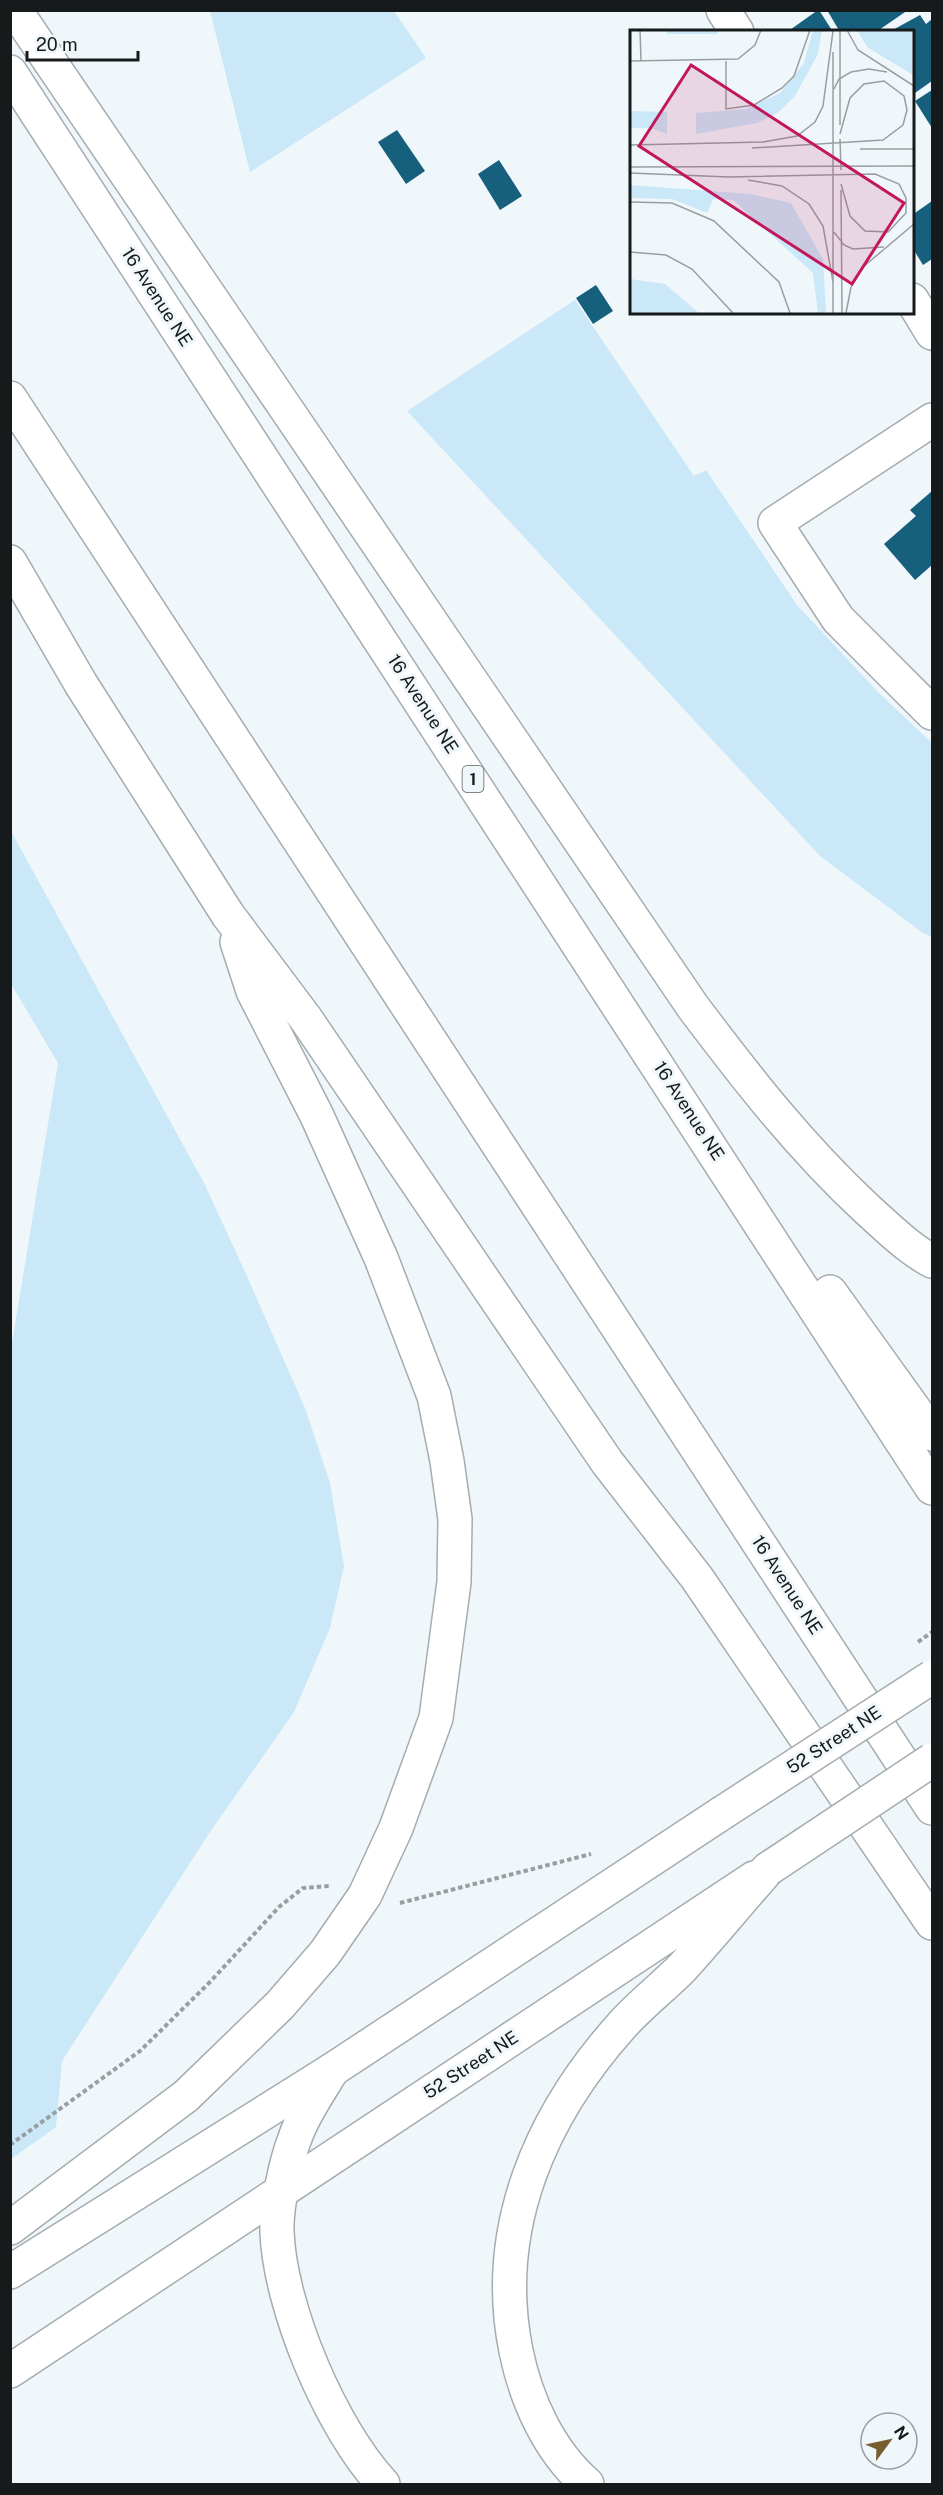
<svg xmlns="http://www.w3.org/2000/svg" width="943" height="2495" font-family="'Public Sans',sans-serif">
<rect width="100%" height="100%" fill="#f0f7fb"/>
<!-- green -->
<g fill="#cae8f8">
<path d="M210 11H394L426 58 250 172Z"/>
<path d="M575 300 694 476 706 470 797 605 878 692 932 743V937L923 933 820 856 407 411Z"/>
<path d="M11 831 204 1183 246 1274 305 1408 330 1483 344 1566 330 1628 294 1712 210 1832 62 2061 56 2127 11 2159V1349L58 1063 11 984Z"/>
</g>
<!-- building -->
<g fill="#17607d">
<path d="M819 10 833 32H787L818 10Z"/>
<path d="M827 10H908L876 32H840Z"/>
<path d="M920 15 926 24 932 19V81L912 95V32H889Z"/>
<path d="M932 90V128L915 101Z"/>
<path d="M397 130 425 171 406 184 378 142Z"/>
<path d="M499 160 522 196 500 210 478 174Z"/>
<path d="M932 201V259L923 265 912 247V215Z"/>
<path d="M596 285 613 311 593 324 576 298Z"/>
<path d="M932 491V565L915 580 884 544 916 516 910 510Z"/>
</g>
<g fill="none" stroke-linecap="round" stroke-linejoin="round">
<!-- minor casing -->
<g stroke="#a5acb0" stroke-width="36">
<g id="minor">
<path d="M723 10 737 32"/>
<path d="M912 300 932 333"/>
<path d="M932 420 775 523 838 619 932 713"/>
</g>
</g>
<!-- major casing -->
<g stroke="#a5acb0" stroke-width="36">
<g id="major">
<path d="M10 2272 332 2070 722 1813"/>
<path d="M10 2371 754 1878"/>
</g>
</g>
<!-- highway casing -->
<g stroke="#a5acb0" stroke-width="36">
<g id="highway">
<path d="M15 10 693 1007C748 1080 801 1148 868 1210 888 1228 909 1249 932 1261"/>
<path d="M10 72 932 1488"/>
<path d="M10 398 932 1808"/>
<path d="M10 562 81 684 228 915 306 1019 607 1462 697 1578 932 1923"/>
<path d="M830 1292 932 1434"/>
<path d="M332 2070C320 2091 303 2114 295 2138 286 2161 276 2207 277 2232 280 2308 331 2428 383 2484"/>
<path d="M10 2228 186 2096 280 2005 325 1953 365 1895 396 1828 436 1718 454 1582 455 1519 447 1461 434 1396 381 1258 317 1116 253 991 237 942"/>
<path d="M587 2484C549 2451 526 2400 516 2351 491 2228 541 2115 623 2024 641 2004 663 1987 682 1968 711 1936 739 1902 768 1869"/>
</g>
</g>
<!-- path -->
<g stroke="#999ea1" stroke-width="4" stroke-dasharray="4.5 3" stroke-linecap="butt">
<path d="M400 1903 591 1854"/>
<path d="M10 2145 140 2051 210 1982 279 1907 303 1888 329 1886"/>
</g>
<!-- minor -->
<use href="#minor" stroke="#fff" stroke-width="33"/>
<!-- major -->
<use href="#major" stroke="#fff" stroke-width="33"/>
<!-- highway -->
<use href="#highway" stroke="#fff" stroke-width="33"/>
<!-- major-bridge casing -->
<g stroke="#a5acb0" stroke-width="36" stroke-linecap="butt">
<g id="major-bridge">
<path d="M722 1813 932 1677"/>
<path d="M768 1869 932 1760"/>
</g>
</g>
<!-- path-bridge -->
<path stroke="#999ea1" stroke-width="4" stroke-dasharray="4.5 3" stroke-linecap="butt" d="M918 1642 932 1632"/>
<!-- major-bridge -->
<use href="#major-bridge" stroke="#fff" stroke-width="33"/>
</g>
<g text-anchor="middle" stroke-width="6" stroke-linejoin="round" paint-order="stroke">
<!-- shield labels -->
<rect fill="#f0f7fb" stroke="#585c5e" stroke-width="1.5" x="462.5" y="766" width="21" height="26" rx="4.5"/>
<g font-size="16" font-weight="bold" fill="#171a1b">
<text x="473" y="785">1</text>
</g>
<!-- street labels -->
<g font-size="18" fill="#171a1b" stroke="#f0f7fb">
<text transform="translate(157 297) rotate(57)" y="6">16 Avenue NE</text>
<text transform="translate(423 704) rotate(57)" y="6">16 Avenue NE</text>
<text transform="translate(689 1111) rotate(57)" y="6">16 Avenue NE</text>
<text transform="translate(787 1585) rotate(57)" y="6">16 Avenue NE</text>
<text transform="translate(834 1740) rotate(-33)" y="6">52 Street NE</text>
<text transform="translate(471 2065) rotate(-33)" y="6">52 Street NE</text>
</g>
</g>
<!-- overview -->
<g transform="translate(630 30)">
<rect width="284" height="284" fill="#f0f7fb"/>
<path d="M37 0H87L88 4H37ZM183 0H192L188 24 165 66 149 82 127 93 66 104V83L116 79 150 63 174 33ZM227 0H283V45L237 17ZM0 81 37 82V104L21 98H0ZM0 155 121 164 161 173 193 229 196 283H188L183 243 103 170 83 169 77 183 42 169 0 168ZM0 249 35 254 69 283H0Z" fill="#cae8f8"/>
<path fill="none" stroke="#999fa1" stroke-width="1.5" d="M10 0 11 31M217 0 228 20 284 56M0 31 108 29 125 15 131 0M96 31V79L124 75 152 58 164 46 180 0M204 59 209 49 221 42 239 39 257 42M210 95V0M210 109 211 140M0 115 133 112 167 106 185 92 193 76 203 1M122 118 253 110 273 95 277 80 274 66 254 51 234 54 220 68 210 104M230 119H284M0 137 284 136M0 143 99 147 245 144 269 154 276 168V183L258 202 235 201 220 186 211 154M118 150 152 156 179 174 193 196 203 252M211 160 212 283M0 172 42 173 84 191 149 252 160 283M204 202 214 215 223 219 254 217M0 222 36 225 62 239 103 283M203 283V22M216 283 221 257 233 237 284 194"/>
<path fill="#c2185b" fill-opacity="0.15" stroke="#c2185b" stroke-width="3" d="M61 35 274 173 222 254 9 116Z"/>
<rect width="284" height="284" fill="none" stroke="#171a1b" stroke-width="3"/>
</g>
<!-- border -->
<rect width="943" height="2495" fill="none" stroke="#171a1b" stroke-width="24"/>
<!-- north arrow -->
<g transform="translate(889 2441) rotate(57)"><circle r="28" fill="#f0f7fb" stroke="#999fa1" stroke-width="1.5"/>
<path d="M0-4.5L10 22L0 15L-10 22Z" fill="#785d2f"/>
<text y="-9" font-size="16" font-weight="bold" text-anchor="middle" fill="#171a1b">N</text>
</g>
<!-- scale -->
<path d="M27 51v9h111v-9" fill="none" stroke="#171a1b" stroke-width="3"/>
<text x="36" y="51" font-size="18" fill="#171a1b" stroke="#f0f7fb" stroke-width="4.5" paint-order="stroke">20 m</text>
</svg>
